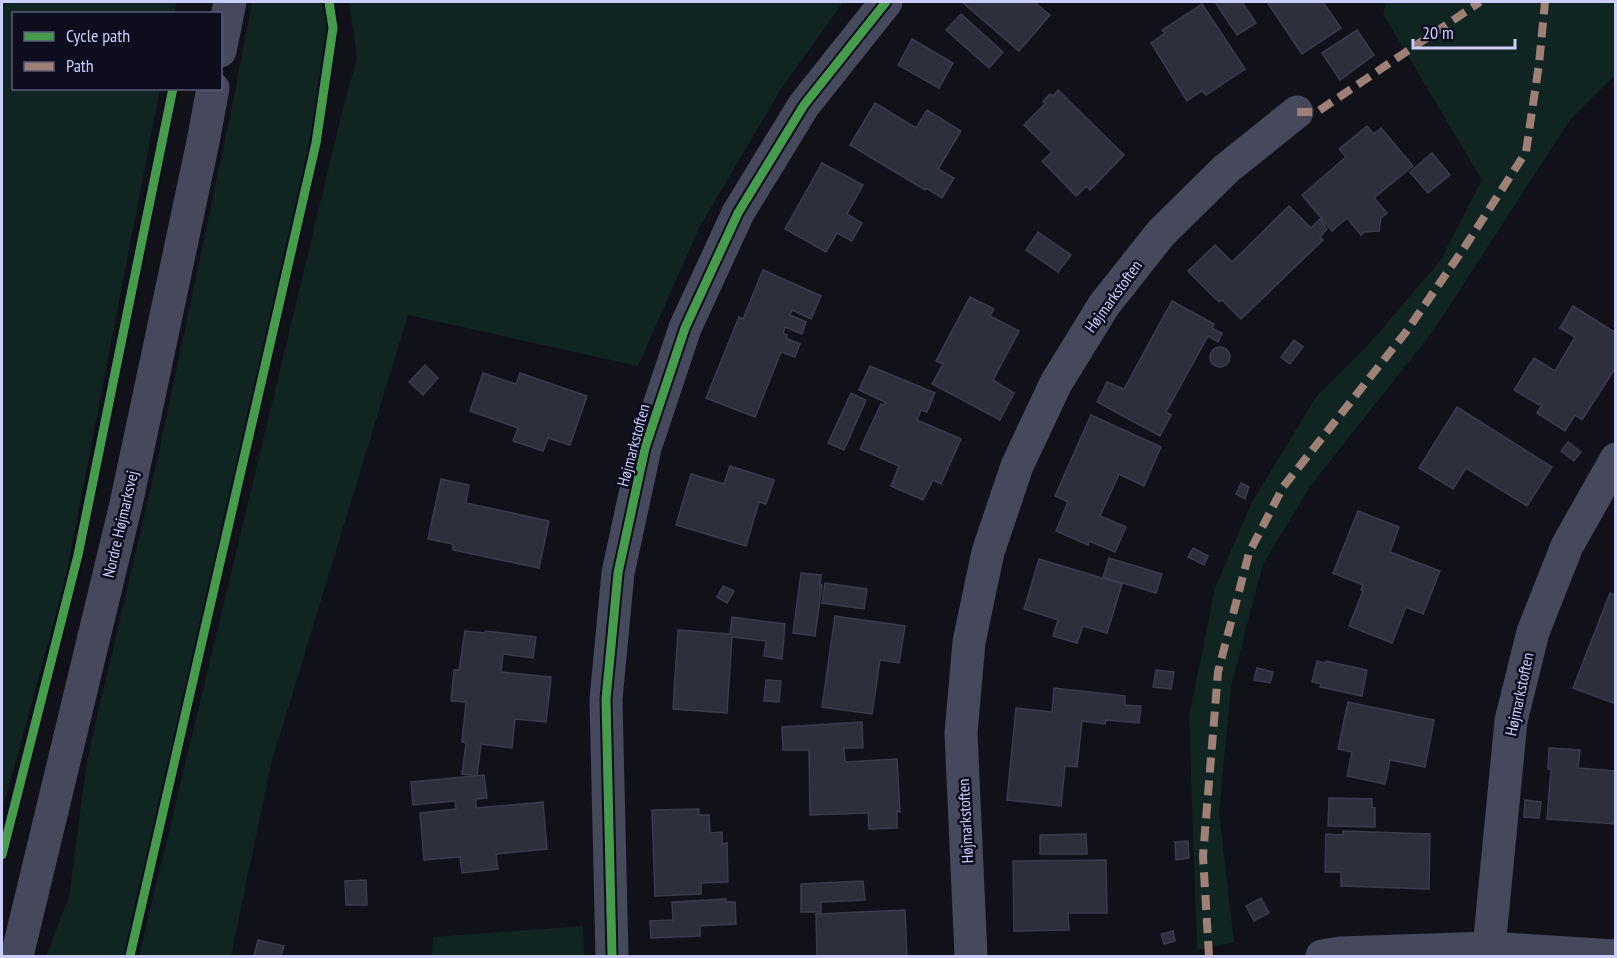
<svg xmlns="http://www.w3.org/2000/svg" width="1617" height="958" font-family="'PT Sans Narrow',sans-serif">
<rect width="100%" height="100%" fill="#11111a"/>
<!-- green -->
<g fill="#102522">
<path d="M2 2H177L174 13 14 14V88L160 89 65 581 2 811Z"/>
<path d="M252 2H325L329 31 306 161 191 673 125 956H46L69 897 87 760 157 461 232 107Z"/>
<path d="M349 2H843L781 89 700 226 638 366 408 315 271 764 231 956H139L339 125 357 57Z"/>
<path d="M1386 2H1615V75L1570 120 1433 331 1311 485 1263 564 1231 686 1219 812 1234 942 1197 950 1189 716 1215 588 1252 502 1316 397 1369 344 1440 261 1482 180 1383 14Z"/>
<path d="M583 926 584 956H432L433 937Z"/>
</g>
<!-- building -->
<g fill="#2e2f3c" stroke="#3b3b4e" stroke-width="1.5">
<path d="M962 2H1034L1050 15 1019 51Z"/>
<path d="M1215 2H1242L1256 23 1237 35Z"/>
<path d="M1267 2H1323L1341 28 1302 54Z"/>
<path d="M1202 4 1245 69 1206 95 1202 91 1187 101 1151 43 1165 33 1162 30Z"/>
<path d="M961 14 1003 52 989 68 946 30Z"/>
<path d="M1357 30 1374 55 1340 80 1322 53Z"/>
<path d="M912 39 953 63 939 88 898 65Z"/>
<path d="M1058 90 1124 155 1090 190 1087 186 1076 196 1042 161 1052 152 1024 125 1045 104 1043 101 1050 94 1053 96Z"/>
<path d="M875 103 916 128 927 110 961 131 938 169 954 178 942 198 926 188 925 190 850 145Z"/>
<path d="M1367 126 1374 134 1381 128 1413 166 1374 198 1387 213 1381 218 1379 231 1365 232 1361 235 1347 218 1332 231 1302 195 1346 157 1339 149Z"/>
<path d="M1432 153 1450 175 1428 193 1410 172Z"/>
<path d="M822 163 863 185 847 214 862 223 852 241 837 233 826 252 785 229Z"/>
<path d="M1289 206 1311 228 1320 219 1327 229 1320 237 1323 240 1241 319 1222 300 1219 302 1188 271 1215 245 1232 262Z"/>
<path d="M1038 232 1071 255 1058 272 1026 250Z"/>
<path d="M763 270 821 296 811 319 792 310 790 315 806 322 802 334 785 327 783 333 787 335 786 338 800 344 795 357 781 352 755 417 706 398 739 317 743 319Z"/>
<path d="M970 297 994 309 990 316 1019 331 993 380 1014 393 1000 420 932 384 943 364 936 361Z"/>
<path d="M1172 301 1214 324 1212 328 1222 333 1218 342 1208 336 1166 412 1171 415 1160 436 1097 402 1107 382 1124 389Z"/>
<path d="M1573 306 1616 333V367L1582 420 1575 415 1565 431 1537 413 1542 405 1540 403 1539 405 1514 390 1534 358 1555 371 1575 337 1560 328Z"/>
<path d="M1294 340 1303 347 1290 364 1281 357Z"/>
<circle cx="1220" cy="357" r="10"/>
<path d="M425 365 438 378 423 395 409 382Z"/>
<path d="M870 366 935 393 927 412 921 410 917 420 961 439 941 484 933 480 923 500 891 486 899 466 860 449 881 404 884 405 885 402 859 390Z"/>
<path d="M483 373 516 384 520 373 587 396 570 445 548 438 543 451 513 441 518 428 470 411Z"/>
<path d="M851 393 866 400 844 450 828 443Z"/>
<path d="M1457 407 1552 467 1527 506 1466 468 1453 489 1419 468Z"/>
<path d="M1091 415 1161 447 1144 486 1119 474 1100 516 1126 527 1115 552 1089 541 1088 545 1056 531 1068 502 1055 496Z"/>
<path d="M1568 442 1581 452 1574 461 1561 451Z"/>
<path d="M730 466 774 480 766 504 759 502 746 546 676 525 691 474 724 484Z"/>
<path d="M441 479 469 485 466 503 549 521 539 568 453 550V544L428 539Z"/>
<path d="M1241 483 1249 487 1245 499 1236 494Z"/>
<path d="M1358 511 1399 527 1390 552 1440 571 1423 614 1406 607 1392 643 1349 626 1363 591 1361 590 1363 585 1333 573Z"/>
<path d="M1193 548 1208 556 1204 565 1188 557Z"/>
<path d="M1109 558 1162 574 1156 593 1103 577Z"/>
<path d="M1039 559 1122 584 1107 633 1083 626 1077 643 1053 636 1058 620 1024 609Z"/>
<path d="M801 573 821 575 820 585H822L815 636 793 633Z"/>
<path d="M825 583 867 589 864 609 822 603Z"/>
<path d="M723 586 734 591 727 603 717 597Z"/>
<path d="M1610 593 1616 596V704L1573 688Z"/>
<path d="M835 616 905 626 899 663 880 660 872 714 822 707Z"/>
<path d="M732 617 785 624 782 659 764 656 766 641 732 637 727 713 673 709 678 630 730 634Z"/>
<path d="M465 631 485 633 486 631 536 637 533 658 503 654 501 672 551 677 546 722 515 719 512 748 481 744 477 776 462 774 466 743 462 742 466 702 451 701 454 670H459Z"/>
<path d="M1317 661 1325 663 1326 661 1367 670 1362 696 1320 687 1321 684 1312 682Z"/>
<path d="M1257 668 1273 672 1270 683 1254 680Z"/>
<path d="M1156 670 1174 672 1171 689 1153 687Z"/>
<path d="M766 680 781 681 779 702 764 701Z"/>
<path d="M1054 688 1125 696V705L1141 706 1139 723 1106 720 1105 724 1082 721 1077 767 1065 766 1061 806 1007 800 1016 708 1052 712Z"/>
<path d="M1348 702 1434 720 1425 767 1390 760 1385 784 1347 776 1352 752 1338 749Z"/>
<path d="M862 722 863 748H844L845 762 897 759 900 812 897 811V828L869 829 868 813 810 815 809 750H783L782 727Z"/>
<path d="M1549 748 1580 750 1578 768 1616 771V824L1547 819 1551 769H1548Z"/>
<path d="M484 775 487 798 476 799V808L543 802 547 849 496 854 498 869 462 873 460 857 424 860 420 813 456 809 455 801 413 805 411 782Z"/>
<path d="M1329 798 1372 799V807L1375 808V827L1328 826Z"/>
<path d="M1525 800 1541 802 1539 818 1524 817Z"/>
<path d="M699 809V815H709L710 833 722 832V844L727 843 728 882 701 883V894L655 896 652 810Z"/>
<path d="M1343 831 1430 834 1429 889 1341 886V872H1325L1326 834 1343 835Z"/>
<path d="M1086 834 1087 854H1040V835Z"/>
<path d="M1188 841 1189 858 1176 860 1175 842Z"/>
<path d="M1106 860 1107 913H1068L1069 930 1014 931 1013 861Z"/>
<path d="M366 880 367 905H346L345 881Z"/>
<path d="M863 881 865 900 821 902V912H801V884Z"/>
<path d="M1261 898 1269 913 1254 921 1246 906Z"/>
<path d="M726 899V902H735L736 924 700 926V936L651 938 650 921 673 920 672 902Z"/>
<path d="M905 910 907 956H817L816 914Z"/>
<path d="M1173 931 1175 941 1164 944 1161 934Z"/>
<path d="M258 940 284 946 281 956H254Z"/>
</g>
<g fill="none" stroke-linecap="round" stroke-linejoin="round">
<!-- minor -->
<g stroke="#46485b" stroke-width="33">
<path d="M220 51 230 2"/>
<path d="M1489 948 1511 721 1533 632 1567 546 1616 459"/>
<path d="M17 956 126 504 203 142 213 88"/>
<path d="M612 956 606 699 618 573 645 448 685 328 738 213 804 105 886 2"/>
<path d="M971 956 961 733 969 642 988 552 1017 466 1056 383 1104 305 1161 233 1226 169 1297 112"/>
<path d="M1322 956 1340 953 1489 948 1615 956"/>
</g>
<!-- quiet -->
<g stroke="#9e8076" stroke-width="8" stroke-dasharray="15 8" stroke-linecap="butt">
<path d="M1297 112H1317L1480 2"/>
<path d="M1209 956 1203 856 1218 672 1249 553 1283 487 1406 332 1466 245 1526 152 1539 64 1545 2"/>
</g>
<!-- cycleway casing -->
<g stroke="#0d0d1e" stroke-width="13">
<g id="cycleway">
<path d="M2 855 78 555 173 88"/>
<path d="M130 956 316 143 333 28 329 2"/>
<path d="M612 956 606 699 618 573 645 448 685 328 738 213 804 105 886 2"/>
</g>
</g>
<!-- cycleway -->
<use href="#cycleway" stroke="#469c4c" stroke-width="9"/>
</g>
<g text-anchor="middle" stroke-width="5" stroke-linejoin="round" paint-order="stroke">
<!-- street labels -->
<g font-size="16" fill="#cccffd" stroke="#0d0d1e">
<text transform="translate(1113 296) rotate(-54)" y="6">Højmarkstoften</text>
<text transform="translate(633 445) rotate(-75)" y="6">Højmarkstoften</text>
<text transform="translate(120 524) rotate(-77)" y="6">Nordre Højmarksvej</text>
<text transform="translate(1519 694) rotate(-78)" y="6">Højmarkstoften</text>
<text transform="translate(965 821) rotate(-93)" y="6">Højmarkstoften</text>
</g>
</g>
<!-- border -->
<rect width="1617" height="958" fill="none" stroke="#cccffd" stroke-width="6"/>
<!-- legend -->
<rect x="12" y="12" width="210" height="78" fill="#0d0d1e" stroke="#595b77" stroke-width="1.5"/>
<rect x="24" y="32" width="30" height="9" fill="#469c4c" stroke="#595b77" stroke-width="1.5"/>
<text x="66" y="42" font-size="18" fill="#cccffd">Cycle path</text>
<rect x="24" y="62" width="30" height="9" fill="#9e8076" stroke="#595b77" stroke-width="1.5"/>
<text x="66" y="72" font-size="18" fill="#cccffd">Path</text>
<!-- scale -->
<path d="M1413 39v9h102v-9" fill="none" stroke="#cccffd" stroke-width="3"/>
<text x="1422" y="39" font-size="18" fill="#cccffd" stroke="#0d0d1e" stroke-width="4.5" paint-order="stroke">20 m</text>
</svg>
